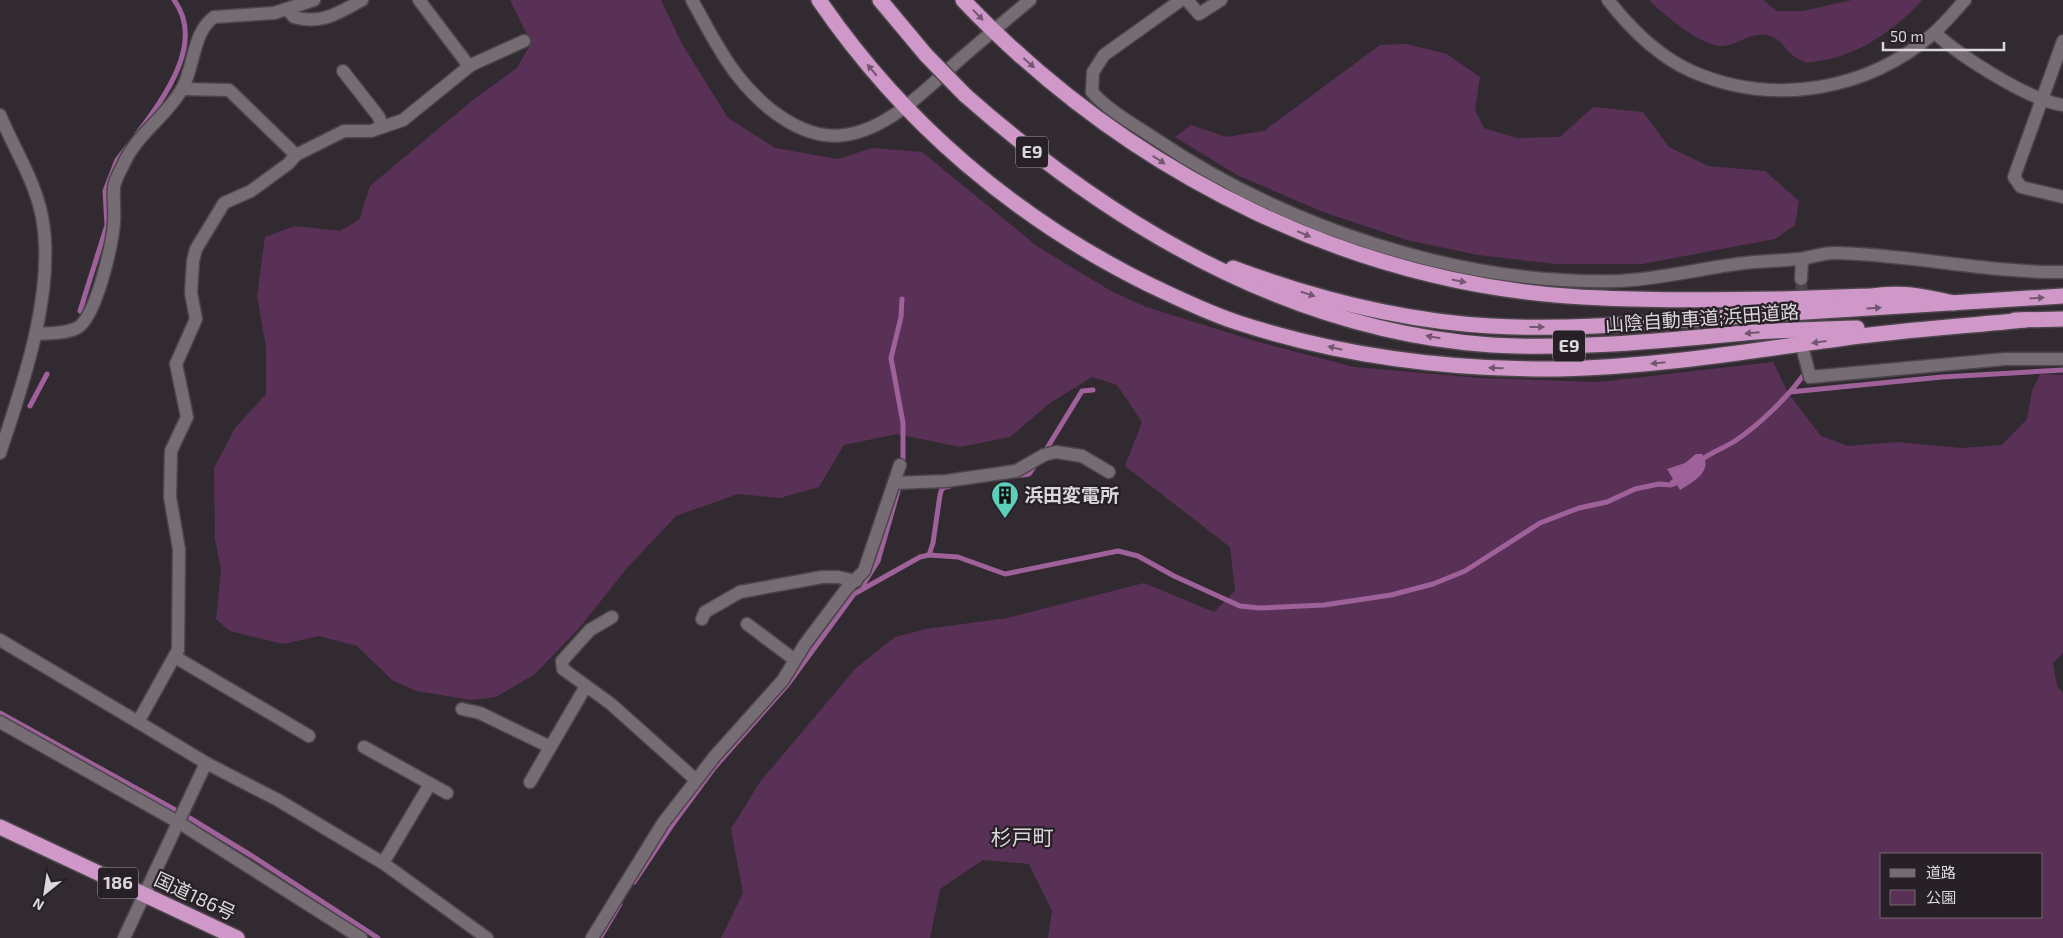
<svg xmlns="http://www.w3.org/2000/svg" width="2063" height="938" font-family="'Exo 2','Noto Sans JP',sans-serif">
<rect width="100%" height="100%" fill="#322a31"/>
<!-- green -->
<g fill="#5a3156" fill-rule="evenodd">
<path d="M510 0H661L682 44 728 118 775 148 838 159 872 148 922 152 1038 247 1111 291 1146 307 1255 341 1354 367 1480 378 1599 382 1773 362 1788 393 1821 436 1848 446 1897 442 1962 448 2002 445 2027 419 2032 391 2040 374 2063 375V653L2053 663 2057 686 2063 693V938H1048L1052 911 1029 864 983 860 940 889 930 938H721L743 893 731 829 760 782 855 669 895 637 926 629 1007 618 1144 583 1214 612 1235 591 1230 547 1125 466 1142 422 1117 385 1092 377 1050 403 1010 437 960 447 897 434 844 445 819 487 780 498 738 494 676 516 626 569 581 626 535 674 496 697 472 700 416 691 392 680 357 646 319 636 283 644 230 631 216 619 221 570 215 539 214 468 235 428 266 394V347L257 296 265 237 295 226 340 231 359 220 370 186 473 100 517 68 531 43ZM1882 854H2042V917H1882Z"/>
<path d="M1649 0H1763L1777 11H1803L1852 0H1922C1901 24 1871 46 1840 56 1829 60 1817 61 1806 63 1801 60 1794 57 1790 53 1781 44 1781 39 1767 35 1750 32 1738 45 1722 46 1702 47 1663 14 1649 0Z"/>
<path d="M1406 44 1447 54 1480 77 1475 110 1484 128 1517 138 1560 137 1593 107 1643 112 1669 147 1708 166 1765 171 1799 201 1795 225 1775 239 1642 264H1555L1478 255 1407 240 1323 212 1237 175 1175 137 1191 125 1226 137 1264 131 1380 45Z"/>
</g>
<!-- water -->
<path fill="#9f619a" d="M1696 454H1702C1714 471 1693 482 1680 490L1677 485 1673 487 1670 481 1673 479 1667 469 1685 463Z"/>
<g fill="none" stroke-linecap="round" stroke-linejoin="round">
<!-- stream -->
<g stroke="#9f619a" stroke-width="5">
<path d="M137 134C163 99 206 43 174 0"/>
<path d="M902 299 901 317 891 358 903 423V465"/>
<path d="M80 311 107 225 105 191 117 160 127 147"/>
<path d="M1790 392 1942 377 2063 370"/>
<path d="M30 406 47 374"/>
<path d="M1044 453 1082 391 1093 390"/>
<path d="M1700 461C1711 452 1724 448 1735 441 1759 425 1788 397 1805 373V369"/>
<path d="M1015 476 1029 474 1036 464"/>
<path d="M929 555 933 543 940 495 942 488 950 486"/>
<path d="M863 585 878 561 900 484"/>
<path d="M0 713 188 817 252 856 378 938"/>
<path d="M634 882 672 825 714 768 788 684 854 594 920 557 929 555 958 557 1005 574 1118 551 1138 556 1174 576 1240 606 1260 608 1324 605 1391 595 1433 584 1465 571 1540 523 1579 508 1607 502 1635 489 1659 484 1671 485 1676 480"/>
<path d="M600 938 620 904"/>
</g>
<!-- street-tunnel -->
<path stroke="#4c444a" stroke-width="12" stroke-dasharray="12 6" stroke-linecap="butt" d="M1801 279 1804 339"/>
<!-- street casing -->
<g stroke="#4c454b" stroke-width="15">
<g id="street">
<path d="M419 0 469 66"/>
<path d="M1181 0 1104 55 1093 72 1092 92C1109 111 1133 124 1154 138 1284 226 1457 285 1616 281 1657 280 1697 269 1737 264 1757 261 1778 261 1798 259 1810 258 1822 253 1834 253 1910 254 1986 273 2063 272"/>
<path d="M1187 0 1199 14 1221 0"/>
<path d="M287 9 294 17C321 25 339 13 362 0"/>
<path d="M1935 33C1960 56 2030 101 2063 105"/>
<path d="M2063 41 2014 177 2021 187 2063 197"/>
<path d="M343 71 379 117 382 127"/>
<path d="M182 89 229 90 296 155"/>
<path d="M1801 279 1802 259"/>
<path d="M36 334C49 333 65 334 77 328 96 318 113 243 114 222 115 210 113 199 114 187 115 179 121 170 124 163 138 133 166 117 182 89 195 66 192 33 214 17L274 13 314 0"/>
<path d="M1804 354 1810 377 2005 359H2063"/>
<path d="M894 483 946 481 1016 471 1044 455 1056 452 1082 456 1109 472"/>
<path d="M612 617 590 630 562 661 563 669 611 704 696 780"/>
<path d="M702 619 705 612 740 592 822 577H838L856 581"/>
<path d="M747 624 795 660"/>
<path d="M0 640 138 722"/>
<path d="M175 657 309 736"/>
<path d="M462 709 480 713 550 747"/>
<path d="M0 722 178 822 361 938"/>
<path d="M364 747 447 793"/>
<path d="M530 782 586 686"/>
<path d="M383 863 430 784"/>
<path d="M124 938 206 763"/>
<path d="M487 938 383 863 278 800 206 763 138 722 178 650 179 549 170 497 171 451 187 417 176 364 196 319 191 293 193 261 196 249 224 203 251 191 288 164 296 155 344 131H371L403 120 471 65 524 41"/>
<path d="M592 938 663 823 715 756 783 680 805 644 847 588 864 571 900 465"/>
</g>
</g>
<!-- secondary casing -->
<g stroke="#4c454b" stroke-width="15">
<g id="secondary">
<path d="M692 0C706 25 719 52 737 75 761 106 802 141 845 135 889 129 926 89 958 61 982 40 1006 20 1030 0"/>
<path d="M1608 0C1630 28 1658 56 1691 71 1773 107 1867 91 1934 33 1945 23 1955 11 1965 0"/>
<path d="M0 115C14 149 35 180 42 217 56 290 23 384 0 453"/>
</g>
</g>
<!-- highway casing -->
<g stroke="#4c454b" stroke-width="18">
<g id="highway">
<path d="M819 0C903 123 1016 219 1150 285 1177 298 1206 312 1236 322 1339 356 1450 370 1559 369 1655 367 1749 351 1845 338 1904 330 1965 326 2025 320"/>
<path d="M880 0 926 55"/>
<path d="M963 0C1130 175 1359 290 1603 298 1663 301 1722 300 1782 299 1810 298 1839 297 1868 296 1882 295 1897 293 1911 295 1926 297 1940 300 1954 303"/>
<path d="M965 95C1113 226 1289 331 1491 345 1579 350 1667 340 1756 332 1789 330 1823 329 1857 328"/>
<path d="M1233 268C1316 299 1401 321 1491 326 1579 331 1668 321 1756 315 1858 309 1961 302 2063 296"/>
<path d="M2015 320 2063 319"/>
<path d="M0 827 237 938"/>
</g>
</g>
<!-- street -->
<use href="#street" stroke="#756c74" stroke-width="12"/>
<!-- secondary -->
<use href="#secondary" stroke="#756c74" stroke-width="12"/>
<!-- highway -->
<use href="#highway" stroke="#cf98c9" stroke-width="15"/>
<!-- highway-bridge casing -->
<g stroke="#4c454b" stroke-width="18" stroke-linecap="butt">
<path id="highway-bridge" d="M926 55 965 95"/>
</g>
<!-- highway-bridge -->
<use href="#highway-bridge" stroke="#cf98c9" stroke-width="15"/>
</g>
<!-- one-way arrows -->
<defs><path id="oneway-solid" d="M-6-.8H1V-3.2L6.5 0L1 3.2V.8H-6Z" transform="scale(1.25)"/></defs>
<g fill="#735670">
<use href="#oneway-solid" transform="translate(978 15) rotate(46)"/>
<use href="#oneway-solid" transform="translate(1029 63) rotate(41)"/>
<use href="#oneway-solid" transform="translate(872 70) rotate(-130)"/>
<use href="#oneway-solid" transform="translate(1159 160) rotate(33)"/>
<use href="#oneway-solid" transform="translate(1304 234) rotate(23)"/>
<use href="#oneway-solid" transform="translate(1459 281) rotate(11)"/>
<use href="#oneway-solid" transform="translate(1308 294) rotate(18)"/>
<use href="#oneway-solid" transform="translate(2037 298) rotate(-3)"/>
<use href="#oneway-solid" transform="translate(1874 308) rotate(-4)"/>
<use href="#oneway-solid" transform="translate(1537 327)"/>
<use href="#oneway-solid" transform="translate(1752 333) rotate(175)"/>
<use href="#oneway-solid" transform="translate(1433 337) rotate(-170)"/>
<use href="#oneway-solid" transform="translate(1819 342) rotate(172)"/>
<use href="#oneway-solid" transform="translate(1335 348) rotate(-167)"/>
<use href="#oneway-solid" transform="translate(1658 363) rotate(174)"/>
<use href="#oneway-solid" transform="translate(1496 368) rotate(-178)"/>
</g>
<!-- icons -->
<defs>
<g id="building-pin" transform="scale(1.4375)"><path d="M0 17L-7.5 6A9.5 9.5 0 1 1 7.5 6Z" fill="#5cceba" stroke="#282027"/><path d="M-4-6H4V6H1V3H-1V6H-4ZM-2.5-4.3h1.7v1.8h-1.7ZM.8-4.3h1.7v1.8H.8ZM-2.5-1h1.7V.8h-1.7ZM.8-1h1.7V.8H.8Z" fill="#111"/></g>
</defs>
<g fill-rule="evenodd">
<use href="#building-pin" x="1005" y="495"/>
</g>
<g text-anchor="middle" stroke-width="4.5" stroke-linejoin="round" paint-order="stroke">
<!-- shield labels -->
<g fill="#282027" stroke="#a6a0a5" stroke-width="1">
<rect x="1016" y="136.5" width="32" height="31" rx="4"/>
<rect x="1553" y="330.5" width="32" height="31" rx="4"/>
<rect x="98" y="867.5" width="40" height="31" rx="4"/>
</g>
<g font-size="18" font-weight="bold" fill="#dcd7db">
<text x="1032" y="158">E9</text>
<text x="1569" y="352">E9</text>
<text x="118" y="889">186</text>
</g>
<!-- street labels -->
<g font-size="19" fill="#dcd7db" stroke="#282027">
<text transform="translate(1702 318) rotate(-4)" y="7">山陰自動車道;浜田道路</text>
<text transform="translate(195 896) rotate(25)" y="7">国道186号</text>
</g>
<!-- poi labels -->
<g font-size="19" font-weight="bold" fill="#dcd7db" stroke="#282027" text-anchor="start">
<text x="1024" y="502">浜田変電所</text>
</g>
<!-- quarter labels -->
<g font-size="21" fill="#dcd7db" stroke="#282027">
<text x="1022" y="845">杉戸町</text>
</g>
</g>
<!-- legend -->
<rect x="1880" y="853" width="162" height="65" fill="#282027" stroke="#70696f"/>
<rect x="1890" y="869" width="25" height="8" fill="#756c74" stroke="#70696f"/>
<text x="1926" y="878" font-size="15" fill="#dcd7db">道路</text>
<rect x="1890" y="890" width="25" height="15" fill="#5a3156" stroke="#70696f"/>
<text x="1926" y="903" font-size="15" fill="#dcd7db">公園</text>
<!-- north arrow -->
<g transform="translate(45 893) rotate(210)" stroke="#282027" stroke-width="4" paint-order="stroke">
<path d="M0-4L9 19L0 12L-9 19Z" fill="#dcd7db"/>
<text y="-8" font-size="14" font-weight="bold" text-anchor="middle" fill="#dcd7db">N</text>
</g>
<!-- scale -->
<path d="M1883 42v8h121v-8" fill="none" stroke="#dcd7db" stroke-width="2.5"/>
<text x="1890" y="42" font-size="15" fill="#dcd7db" stroke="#282027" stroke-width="4" paint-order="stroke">50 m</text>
</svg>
